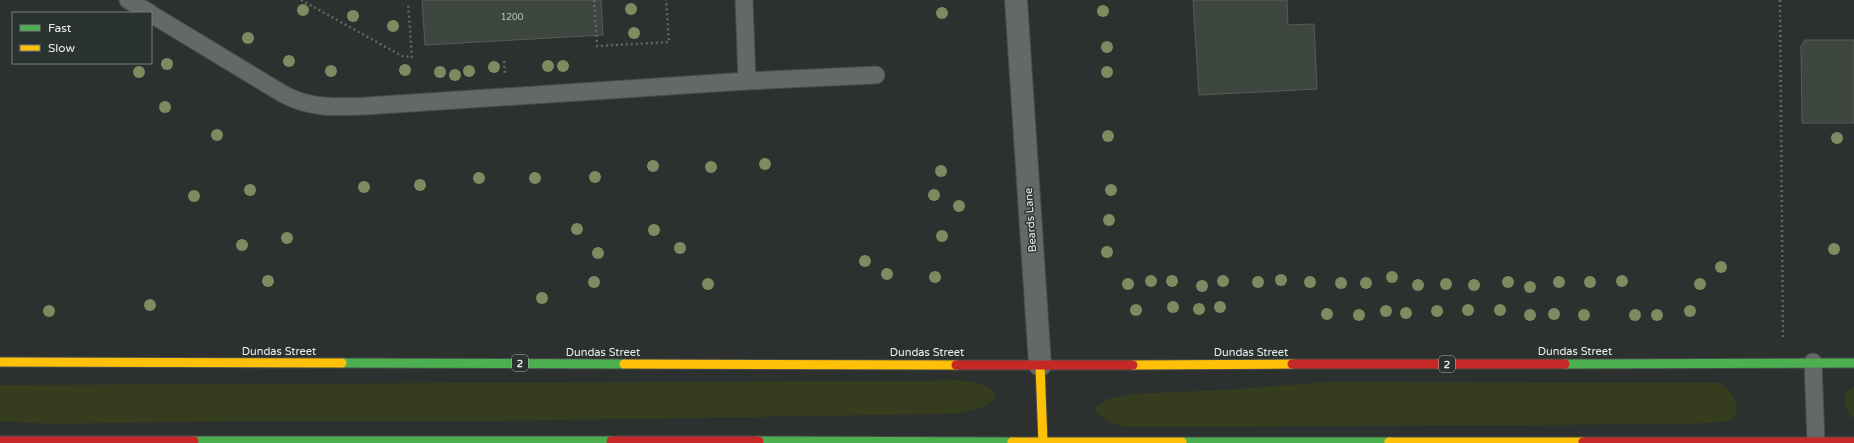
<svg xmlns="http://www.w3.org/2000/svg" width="1854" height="443" font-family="'Varela Round',sans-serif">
<rect width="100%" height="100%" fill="#2c312f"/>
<!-- green -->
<g fill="#363d1e">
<path d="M959 380 982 384 995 392V397C982 413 957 413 938 414L495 421H238L49 424 0 421V385L927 381Z"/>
<path d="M1330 382 1720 383C1728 387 1737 399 1737 409 1737 412 1734 416 1733 419L1727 421 1693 424 1127 427 1110 423 1096 413V407L1108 399 1132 394 1224 390Z"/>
<path d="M1854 386V418C1844 412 1845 403 1846 393Z"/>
</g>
<!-- building -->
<g fill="#3d4740" stroke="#585b59">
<path d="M422 0H601L603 35 425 45Z"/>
<path d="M1193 0H1287L1288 25 1314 24 1317 89 1199 95Z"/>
<path d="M1805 40H1854V123H1802L1801 46Z"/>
</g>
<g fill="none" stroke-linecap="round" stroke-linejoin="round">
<!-- lane casing -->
<g stroke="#474c4b" stroke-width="19">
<g id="lane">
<path d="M128 0 150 13"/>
<path d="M744 0 747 81"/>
<path d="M151 14 283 94C311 109 335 107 366 106L747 81 876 75"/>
<path d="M1813 362 1816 442"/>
</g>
</g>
<!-- street casing -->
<g stroke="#474c4b" stroke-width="24">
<path id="street" d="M1016 0 1040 365"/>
</g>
<!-- fast casing -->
<g stroke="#474c4b" stroke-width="11">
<g id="fast">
<path d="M342 363 624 364"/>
<path d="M1565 364 1854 363"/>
<path d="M194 441H611"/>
<path d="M759 441 1012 442"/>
<path d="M1182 442H1389"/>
</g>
</g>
<!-- slow casing -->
<g stroke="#474c4b" stroke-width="11">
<g id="slow">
<path d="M0 362 342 363"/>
<path d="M624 364 956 365"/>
<path d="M1040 365 1043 443"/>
<path d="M1133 365 1292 364"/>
<path d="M1012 442H1182"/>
<path d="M1389 442H1583"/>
</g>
</g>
<!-- jam casing -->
<g stroke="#474c4b" stroke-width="11">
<g id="jam">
<path d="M1292 364H1565"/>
<path d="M956 365H1133"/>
<path d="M0 441H194"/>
<path d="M611 441H759"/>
<path d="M1583 442H1854"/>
</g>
</g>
<!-- path -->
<g stroke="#626665" stroke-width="2.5" stroke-dasharray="2 3" stroke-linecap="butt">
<path d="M301 0 402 56 412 57 408 3"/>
<path d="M594 0 597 46 669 42 666 0"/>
<path d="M1780 0 1783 337"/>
<path d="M504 61 505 73"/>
</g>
<!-- lane -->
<use href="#lane" stroke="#646867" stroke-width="17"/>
<!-- street -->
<use href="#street" stroke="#646867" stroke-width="22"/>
<!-- fast -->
<use href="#fast" stroke="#4caf50" stroke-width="9"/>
<!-- slow -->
<use href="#slow" stroke="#ffc107" stroke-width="9"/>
<!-- jam -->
<use href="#jam" stroke="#c62828" stroke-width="9"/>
</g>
<!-- trees -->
<g fill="#7e8a5f">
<circle cx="631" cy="9" r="6"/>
<circle cx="303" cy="10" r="6"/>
<circle cx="1103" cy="11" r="6"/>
<circle cx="942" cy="13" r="6"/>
<circle cx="353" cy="16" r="6"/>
<circle cx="393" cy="26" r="6"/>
<circle cx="634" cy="33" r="6"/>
<circle cx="248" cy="38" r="6"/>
<circle cx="1107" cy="47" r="6"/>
<circle cx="289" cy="61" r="6"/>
<circle cx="167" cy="64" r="6"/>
<circle cx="548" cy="66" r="6"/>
<circle cx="563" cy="66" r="6"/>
<circle cx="494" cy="67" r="6"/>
<circle cx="405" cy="70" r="6"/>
<circle cx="331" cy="71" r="6"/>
<circle cx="469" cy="71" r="6"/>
<circle cx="139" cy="72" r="6"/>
<circle cx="440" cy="72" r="6"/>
<circle cx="1107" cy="72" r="6"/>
<circle cx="455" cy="75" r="6"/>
<circle cx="165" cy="107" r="6"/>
<circle cx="217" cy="135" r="6"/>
<circle cx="1108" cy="136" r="6"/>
<circle cx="1837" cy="138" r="6"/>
<circle cx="765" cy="164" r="6"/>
<circle cx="653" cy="166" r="6"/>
<circle cx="711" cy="167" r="6"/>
<circle cx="941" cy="171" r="6"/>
<circle cx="595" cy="177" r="6"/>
<circle cx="479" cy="178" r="6"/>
<circle cx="535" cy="178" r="6"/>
<circle cx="420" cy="185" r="6"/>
<circle cx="364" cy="187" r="6"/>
<circle cx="250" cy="190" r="6"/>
<circle cx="1111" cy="190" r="6"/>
<circle cx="934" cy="195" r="6"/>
<circle cx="194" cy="196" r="6"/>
<circle cx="959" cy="206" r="6"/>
<circle cx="1109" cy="220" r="6"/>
<circle cx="577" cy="229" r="6"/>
<circle cx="654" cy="230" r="6"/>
<circle cx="942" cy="236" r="6"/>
<circle cx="287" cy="238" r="6"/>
<circle cx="242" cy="245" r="6"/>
<circle cx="680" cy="248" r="6"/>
<circle cx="1834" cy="249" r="6"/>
<circle cx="1107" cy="252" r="6"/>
<circle cx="598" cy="253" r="6"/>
<circle cx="865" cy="261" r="6"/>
<circle cx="1721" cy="267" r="6"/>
<circle cx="887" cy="274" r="6"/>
<circle cx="935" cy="277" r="6"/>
<circle cx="1392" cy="277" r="6"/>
<circle cx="1281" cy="280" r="6"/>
<circle cx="268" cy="281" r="6"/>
<circle cx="1151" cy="281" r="6"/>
<circle cx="1172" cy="281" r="6"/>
<circle cx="1223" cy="281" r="6"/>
<circle cx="1622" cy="281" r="6"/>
<circle cx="594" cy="282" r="6"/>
<circle cx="1258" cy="282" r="6"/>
<circle cx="1310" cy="282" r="6"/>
<circle cx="1508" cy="282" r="6"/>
<circle cx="1559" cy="282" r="6"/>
<circle cx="1590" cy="282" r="6"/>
<circle cx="1341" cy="283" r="6"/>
<circle cx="1366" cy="283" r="6"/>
<circle cx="708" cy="284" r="6"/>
<circle cx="1128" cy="284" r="6"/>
<circle cx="1446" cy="284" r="6"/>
<circle cx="1700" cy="284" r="6"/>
<circle cx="1418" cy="285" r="6"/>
<circle cx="1474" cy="285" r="6"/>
<circle cx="1202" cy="286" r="6"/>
<circle cx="1530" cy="287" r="6"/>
<circle cx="542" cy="298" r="6"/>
<circle cx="150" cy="305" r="6"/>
<circle cx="1173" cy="307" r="6"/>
<circle cx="1220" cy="307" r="6"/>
<circle cx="1199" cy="309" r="6"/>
<circle cx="1136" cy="310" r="6"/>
<circle cx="1468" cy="310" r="6"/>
<circle cx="1500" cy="310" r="6"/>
<circle cx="49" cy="311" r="6"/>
<circle cx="1386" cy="311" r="6"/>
<circle cx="1437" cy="311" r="6"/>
<circle cx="1690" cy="311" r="6"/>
<circle cx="1406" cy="313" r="6"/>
<circle cx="1327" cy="314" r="6"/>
<circle cx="1554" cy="314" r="6"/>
<circle cx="1359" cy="315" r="6"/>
<circle cx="1530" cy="315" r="6"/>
<circle cx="1584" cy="315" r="6"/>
<circle cx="1635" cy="315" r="6"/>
<circle cx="1657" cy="315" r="6"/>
</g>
<g text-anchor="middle" stroke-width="3" stroke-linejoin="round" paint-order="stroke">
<!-- number labels -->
<g font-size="9" fill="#bec5c2">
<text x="512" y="20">1200</text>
</g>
<!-- shield labels -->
<g fill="#2a3330" stroke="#b0b7b4" stroke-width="1">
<rect x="512" y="355" width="16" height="16" rx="3"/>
<rect x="1439" y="356" width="16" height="16" rx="3"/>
</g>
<g font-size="10" font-weight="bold" fill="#e9efed">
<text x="520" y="367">2</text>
<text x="1447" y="368">2</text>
</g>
<!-- street labels -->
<g font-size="11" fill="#e9efed" stroke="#2a3330">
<text transform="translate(1030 220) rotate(-94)" y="4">Beards Lane</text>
<text x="279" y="355">Dundas Street</text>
<text x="1575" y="355">Dundas Street</text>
<text x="603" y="356">Dundas Street</text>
<text x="927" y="356">Dundas Street</text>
<text x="1251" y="356">Dundas Street</text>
</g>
</g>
<!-- legend -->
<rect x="12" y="12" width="140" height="52" fill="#2a3330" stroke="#767e7c"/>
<rect x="20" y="25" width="20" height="6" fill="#4caf50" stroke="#767e7c"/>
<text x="48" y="32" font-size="12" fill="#e9efed">Fast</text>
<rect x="20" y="45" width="20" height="6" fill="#ffc107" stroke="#767e7c"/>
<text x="48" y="52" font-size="12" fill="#e9efed">Slow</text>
</svg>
